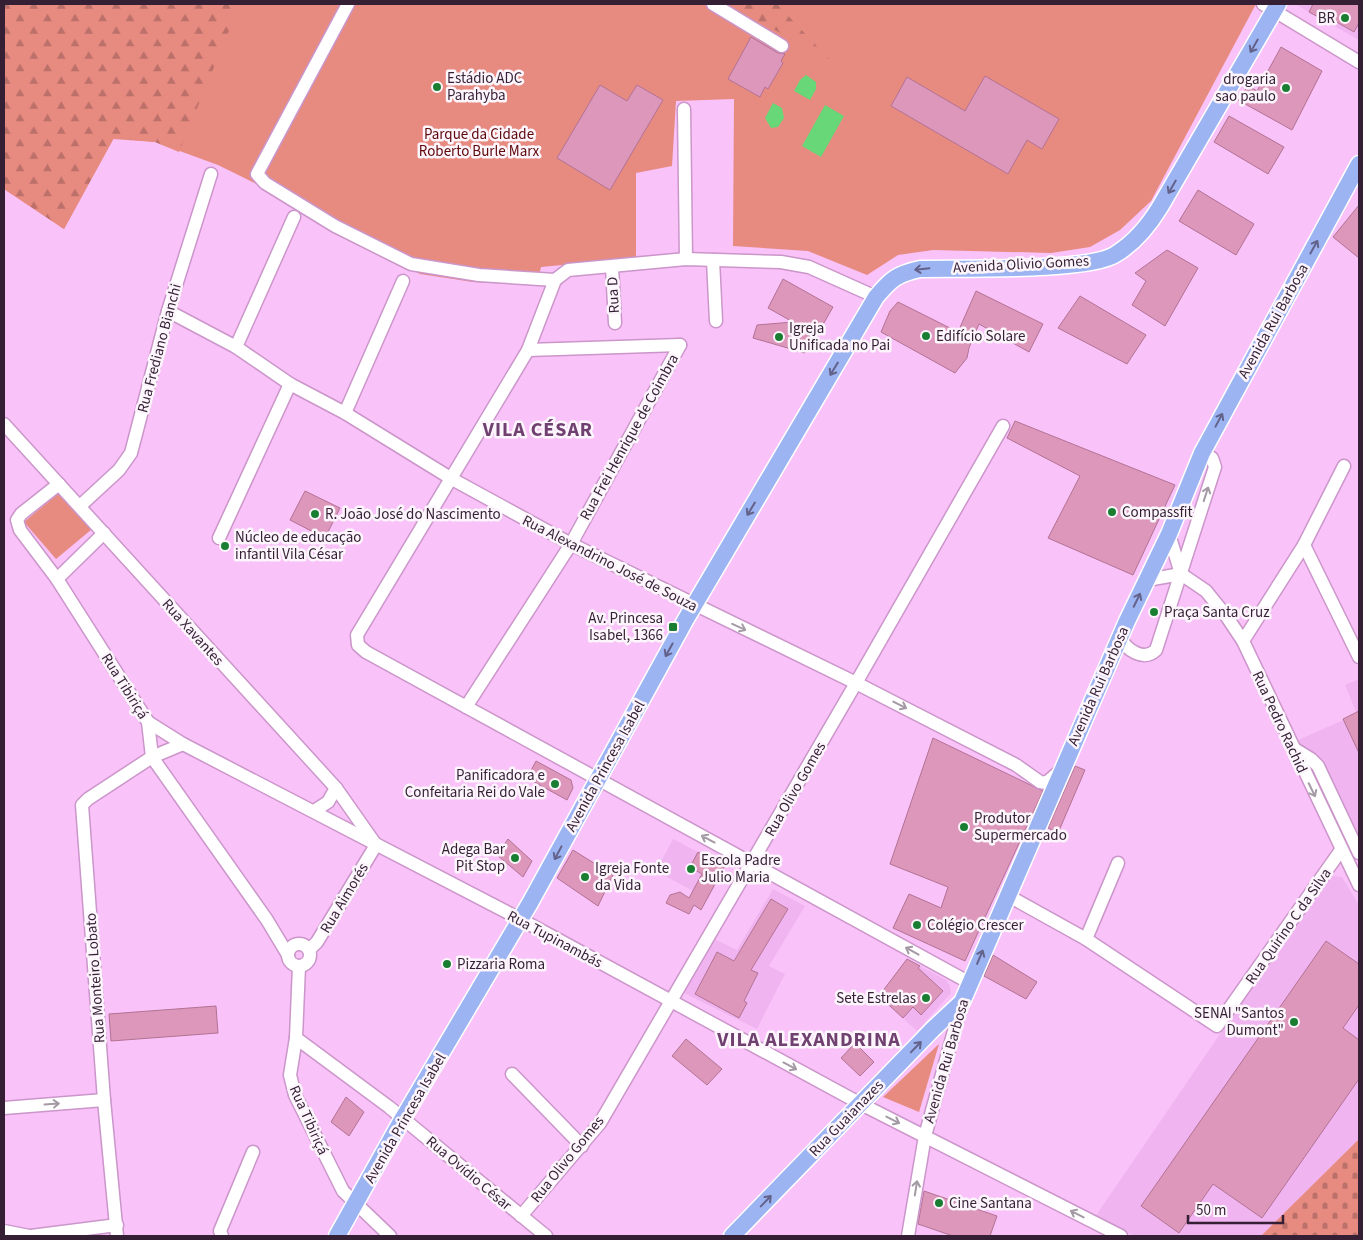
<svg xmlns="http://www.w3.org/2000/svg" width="1363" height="1240" font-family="'Source Sans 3',sans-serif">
<defs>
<pattern id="forest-firs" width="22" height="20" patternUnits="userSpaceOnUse" patternTransform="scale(1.25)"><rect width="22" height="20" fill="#e78a80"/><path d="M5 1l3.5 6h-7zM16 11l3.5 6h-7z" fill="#bc706a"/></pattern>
<pattern id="cemetery-stones" width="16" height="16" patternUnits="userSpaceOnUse" patternTransform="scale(1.25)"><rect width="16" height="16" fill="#e78a80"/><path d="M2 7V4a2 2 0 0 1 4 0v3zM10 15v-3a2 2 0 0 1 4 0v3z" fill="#bc706a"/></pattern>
</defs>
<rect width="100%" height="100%" fill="#f9c2f8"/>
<!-- built -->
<g fill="#f0b5f0">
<path d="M1295 4H1359V40L1309 12Z"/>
<path d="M1359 679V841L1322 763 1311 751 1302 748 1296 741 1357 714 1345 685Z"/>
<path d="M673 839 726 867 708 899 656 871Z"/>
<path d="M1332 876 1342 877 1359 905V1139L1261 1236H1135L1095 1217 1323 883Z"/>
<path d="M773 889 805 906 769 966 785 974 757 1029 684 993 712 938 737 950Z"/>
<path d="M907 959 946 980 950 986 951 993 917 1031 879 996Z"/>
</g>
<!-- green -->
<g fill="#e78a80">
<path d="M4 4H1256L1151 201 1120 230 1090 247 1051 253 933 250 898 255 867 275 808 251 733 246 734 99 676 101 672 166 636 173V258L541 267 537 285 473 282 420 274 303 207 218 165 155 142 113 139 64 229 4 189Z"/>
<path d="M60 492 92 529 56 559 24 522Z"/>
<path d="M939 1044 919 1112 883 1097Z"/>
</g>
<!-- forest -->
<g fill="url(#forest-firs)">
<path d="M4 4H240L179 152 155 142 114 138 64 229 4 189Z"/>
<path d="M727 4H777L830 60Z"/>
</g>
<!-- cemetery -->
<path fill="url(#cemetery-stones)" d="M1359 1139V1236H1261Z"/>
<!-- water -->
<g fill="#68d778">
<path d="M806 75 816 82V89L810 100 794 91 800 80Z"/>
<path d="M773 103 782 108 784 118 778 127 771 128 765 118Z"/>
<path d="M825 105 844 116 821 157 802 146Z"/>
</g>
<!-- building -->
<g fill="#dc97bb" stroke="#b37294">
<path d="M1313 4H1359V23L1354 32 1326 16 1324 20 1309 12Z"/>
<path d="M751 37 778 53 785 54 781 61 783 63 768 89 765 87 760 97 728 79Z"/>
<path d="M1281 47 1322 71 1292 130 1238 100 1248 86 1257 91Z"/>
<path d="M985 76 1059 119 1042 149 1027 140 1008 174 891 106 907 77 965 111Z"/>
<path d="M600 85 627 101 637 85 663 100 610 190 557 158Z"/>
<path d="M1229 116 1284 147 1268 174 1214 142Z"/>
<path d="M1198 190 1254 224 1236 255 1179 221Z"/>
<path d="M1359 205V258L1333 237Z"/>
<path d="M1167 250 1198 268 1165 326 1132 305 1146 281 1135 273Z"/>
<path d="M783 279 833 307 817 335 813 333 805 353 753 338 757 325 793 322 768 308Z"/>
<path d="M976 291 1043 324 1029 352 979 324 969 348 967 358 955 373 881 332 890 311 898 302 958 332Z"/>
<path d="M1080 296 1146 335 1127 364 1058 328Z"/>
<path d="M1015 421 1175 485 1133 575 1048 538 1080 476 1007 438Z"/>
<path d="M305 491 340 508 325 538 290 520Z"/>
<path d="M1359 711V753L1343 719Z"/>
<path d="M933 738 1043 791 965 961 893 928 909 894 941 908 948 887 890 864Z"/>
<path d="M536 761 571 780 573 788 567 800 527 778Z"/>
<path d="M1075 766 1085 770 1058 833 1048 828Z"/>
<path d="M508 839 532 861 523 877 497 855Z"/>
<path d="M573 850 613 875 598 906 557 878Z"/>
<path d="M698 852 724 867 701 910 694 905 689 914 666 903 670 895 680 892 689 898 702 874 690 867Z"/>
<path d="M771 899 788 909 751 970 758 973 744 1001 747 1003 739 1018 695 994 717 952 734 961Z"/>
<path d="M1326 941 1359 964V1005L1343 1028 1359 1040V1079L1262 1218 1213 1184 1179 1233 1141 1206Z"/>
<path d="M993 955 1037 982 1026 999 984 976Z"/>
<path d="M907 959 920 966 918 968 943 991 921 1015 913 1007 903 1018 879 996Z"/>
<path d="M216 1006 218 1033 111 1041 109 1014Z"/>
<path d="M686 1039 722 1069 707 1085 672 1056Z"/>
<path d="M855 1043 874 1062 860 1076 841 1058Z"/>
<path d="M346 1097 364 1112 349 1136 331 1122Z"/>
<path d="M924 1191 997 1216 990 1236H953L918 1224Z"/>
</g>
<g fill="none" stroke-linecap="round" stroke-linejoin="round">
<!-- minor casing -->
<g stroke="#cb96ca" stroke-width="15">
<g id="minor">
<path d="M348 4 257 174 265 183 335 226 411 264 479 275 555 280 568 270 686 259 781 262 809 267 876 297"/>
<path d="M713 4 782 46"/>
<path d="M1263 4 1359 62"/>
<path d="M684 109 686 259"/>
<path d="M713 260 716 321"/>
<path d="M612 267 615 323"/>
<path d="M555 280 528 350 357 635 358 645 366 652 970 983"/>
<path d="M168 311 236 347 290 384 345 413 452 479 571 544 856 683 1016 765 1040 782 1046 783 1060 771"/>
<path d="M236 347 294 217"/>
<path d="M528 350 680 345"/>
<path d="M345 413 403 281"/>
<path d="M4 424 336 788 376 845 317 942 309 950"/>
<path d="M59 484 21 514 17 520 20 530 57 579 148 722 152 757 267 920 288 955"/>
<path d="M80 506 119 470 131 453 168 311 211 174"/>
<path d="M1169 534 1181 574 1206 591 1227 617 1243 641 1359 885"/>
<path d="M219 538 290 384"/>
<path d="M1304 545 1359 657"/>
<path d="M57 579 104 533"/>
<path d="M1147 580 1181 574"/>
<path d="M1120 637C1126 650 1144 662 1156 650L1215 467 1212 458 1202 453"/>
<path d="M1243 641 1304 545 1344 466"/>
<path d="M466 707 571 544 680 345"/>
<path d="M148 722 183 744 520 919 861 1104 1121 1236"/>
<path d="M1293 748 1311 759 1318 766 1359 853"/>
<path d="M314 811 328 802 336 788"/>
<path d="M1007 895 1086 939 1217 1026 1341 850"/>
<path d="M1086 939 1118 863"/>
<circle cx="299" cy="955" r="11"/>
<path d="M299 966 296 1038 290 1075 295 1095 343 1191 390 1236"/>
<path d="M296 1038 389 1107 546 1236"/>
<path d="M512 1074 582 1146"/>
<path d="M4 1108 104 1100"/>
<path d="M521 1216 600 1123 856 683 1003 426"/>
<path d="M4 1231 29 1236"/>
<path d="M31 1236 117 1225"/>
<path d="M117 1236 104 1100 82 805 88 799 152 757 183 744"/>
<path d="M222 1236 220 1231 253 1152"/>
<path d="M908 1236 925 1136 962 1002"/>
</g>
</g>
<!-- major casing -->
<g stroke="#fff" stroke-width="19">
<g id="major">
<path d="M337 1236 403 1118 530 903 686 619 876 297C891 279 897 274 920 269 959 268 1090 272 1116 254 1134 243 1149 225 1160 207L1278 4"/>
<path d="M732 1236 933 1029 962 1002 1127 621 1169 534 1202 453 1359 164"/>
</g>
</g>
<!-- minor -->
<use href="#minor" stroke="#fff" stroke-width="12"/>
<!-- major -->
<use href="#major" stroke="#9db4f2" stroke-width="16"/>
</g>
<!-- one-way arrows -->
<defs><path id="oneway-shaft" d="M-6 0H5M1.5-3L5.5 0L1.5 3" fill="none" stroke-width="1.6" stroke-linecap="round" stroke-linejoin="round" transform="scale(1.25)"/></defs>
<g stroke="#63628a">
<use href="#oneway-shaft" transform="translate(1254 46) rotate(120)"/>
<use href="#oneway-shaft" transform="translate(1172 187) rotate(120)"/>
<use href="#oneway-shaft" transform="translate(1314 247) rotate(-61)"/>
<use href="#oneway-shaft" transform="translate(922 269) rotate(174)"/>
<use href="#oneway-shaft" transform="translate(834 369) rotate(121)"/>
<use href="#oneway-shaft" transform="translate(1219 420) rotate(-62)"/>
<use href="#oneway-shaft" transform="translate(751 509) rotate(121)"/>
<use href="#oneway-shaft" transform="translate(1137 600) rotate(-64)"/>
<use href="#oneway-shaft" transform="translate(669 650) rotate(119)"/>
<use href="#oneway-shaft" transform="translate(558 853) rotate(118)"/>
<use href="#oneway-shaft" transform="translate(980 957) rotate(-67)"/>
<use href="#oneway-shaft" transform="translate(916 1047) rotate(-46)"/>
<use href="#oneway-shaft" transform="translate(766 1201) rotate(-46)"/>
</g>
<g stroke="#a49aa4">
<use href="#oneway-shaft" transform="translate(1206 494) rotate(-72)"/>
<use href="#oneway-shaft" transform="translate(739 627) rotate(25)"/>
<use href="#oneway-shaft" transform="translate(900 705) rotate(27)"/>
<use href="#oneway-shaft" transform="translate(1312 790) rotate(64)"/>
<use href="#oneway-shaft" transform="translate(708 839) rotate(-152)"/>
<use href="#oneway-shaft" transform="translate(912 951) rotate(-151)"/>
<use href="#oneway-shaft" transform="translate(790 1066) rotate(28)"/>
<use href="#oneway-shaft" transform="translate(52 1104) rotate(-4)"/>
<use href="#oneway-shaft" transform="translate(893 1120) rotate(27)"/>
<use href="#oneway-shaft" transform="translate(916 1188) rotate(-81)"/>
<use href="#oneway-shaft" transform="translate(1077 1214) rotate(-153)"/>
</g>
<!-- markers -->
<g fill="#1a7e32" stroke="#fcf6fc" stroke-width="2">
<circle cx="1345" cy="18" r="5"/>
<circle cx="437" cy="87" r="5"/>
<circle cx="1286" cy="88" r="5"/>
<circle cx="926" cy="336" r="5"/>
<circle cx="779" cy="337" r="5"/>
<circle cx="1112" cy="512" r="5"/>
<circle cx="315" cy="514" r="5"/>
<circle cx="225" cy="546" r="5"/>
<circle cx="1154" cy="612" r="5"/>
<rect x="668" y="622" width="10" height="10" rx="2.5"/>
<circle cx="555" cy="784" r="5"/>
<circle cx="964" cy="827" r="5"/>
<circle cx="515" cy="858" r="5"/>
<circle cx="691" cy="869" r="5"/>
<circle cx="585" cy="877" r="5"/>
<circle cx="917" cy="925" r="5"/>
<circle cx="447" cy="964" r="5"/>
<circle cx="926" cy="998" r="5"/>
<circle cx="1294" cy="1022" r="5"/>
<circle cx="939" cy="1203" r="5"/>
</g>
<g text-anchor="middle" stroke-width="5" stroke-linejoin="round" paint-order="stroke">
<!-- poi labels -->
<g font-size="15" fill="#341f34" stroke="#fcf6fc" text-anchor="start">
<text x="1335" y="23" text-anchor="end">BR</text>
<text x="447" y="83">Estádio ADC<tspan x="447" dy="17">Parahyba</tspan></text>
<text x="1276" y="84" text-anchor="end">drogaria<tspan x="1276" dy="17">sao paulo</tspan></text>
<text x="789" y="333">Igreja<tspan x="789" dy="17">Unificada no Pai</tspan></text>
<text x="936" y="341">Edifício Solare</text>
<text x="1122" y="517">Compassfit</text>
<text x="325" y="519">R. João José do Nascimento</text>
<text x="235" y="542">Núcleo de educação<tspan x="235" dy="17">infantil Vila César</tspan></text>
<text x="1164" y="617">Praça Santa Cruz</text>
<text x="663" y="623" text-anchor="end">Av. Princesa<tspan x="663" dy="17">Isabel, 1366</tspan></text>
<text x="545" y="780" text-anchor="end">Panificadora e<tspan x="545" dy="17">Confeitaria Rei do Vale</tspan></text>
<text x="974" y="823">Produtor<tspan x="974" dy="17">Supermercado</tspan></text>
<text x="505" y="854" text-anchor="end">Adega Bar<tspan x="505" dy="17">Pit Stop</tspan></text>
<text x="701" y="865">Escola Padre<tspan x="701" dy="17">Julio Maria</tspan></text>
<text x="595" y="873">Igreja Fonte<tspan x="595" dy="17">da Vida</tspan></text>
<text x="927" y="930">Colégio Crescer</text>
<text x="457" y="969">Pizzaria Roma</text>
<text x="916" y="1003" text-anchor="end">Sete Estrelas</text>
<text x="1284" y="1018" text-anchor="end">SENAI "Santos<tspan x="1284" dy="17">Dumont"</tspan></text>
<text x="949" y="1208">Cine Santana</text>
</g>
<!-- park labels -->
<g font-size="15" fill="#5e0709" stroke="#fcf6fc">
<text x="479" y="139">Parque da Cidade<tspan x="479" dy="17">Roberto Burle Marx</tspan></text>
</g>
<!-- street labels -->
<g font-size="15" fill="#341f34" stroke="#fcf6fc">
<text transform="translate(1021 264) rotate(-3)" y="5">Avenida Olivio Gomes</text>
<text transform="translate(613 295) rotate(-93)" y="5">Rua D</text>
<text transform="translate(1273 321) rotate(-61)" y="5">Avenida Rui Barbosa</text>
<text transform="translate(159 348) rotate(-75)" y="5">Rua Frediano Bianchi</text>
<text transform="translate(629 437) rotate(-61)" y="5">Rua Frei Henrique de Coimbra</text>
<text transform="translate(610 563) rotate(27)" y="5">Rua Alexandrino José de Souza</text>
<text transform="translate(193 632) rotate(48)" y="5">Rua Xavantes</text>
<text transform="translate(125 686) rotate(58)" y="5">Rua Tibiriçá</text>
<text transform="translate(1098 686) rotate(-66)" y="5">Avenida Rui Barbosa</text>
<text transform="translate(1280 722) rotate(65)" y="5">Rua Pedro Rachid</text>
<text transform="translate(605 766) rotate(-61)" y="5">Avenida Princesa Isabel</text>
<text transform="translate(795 789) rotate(-60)" y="5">Rua Olivo Gomes</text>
<text transform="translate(344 898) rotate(-59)" y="5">Rua Aimorés</text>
<text transform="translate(1288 926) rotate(-55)" y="5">Rua Quirino C da Silva</text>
<text transform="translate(555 939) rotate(28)" y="5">Rua Tupinambás</text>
<text transform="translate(95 978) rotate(-94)" y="5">Rua Monteiro Lobato</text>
<text transform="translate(946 1061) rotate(-74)" y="5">Avenida Rui Barbosa</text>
<text transform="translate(405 1118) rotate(-60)" y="5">Avenida Princesa Isabel</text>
<text transform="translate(846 1118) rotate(-46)" y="5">Rua Guaianazes</text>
<text transform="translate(309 1120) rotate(66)" y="5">Rua Tibiriçá</text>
<text transform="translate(567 1159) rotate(-51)" y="5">Rua Olivo Gomes</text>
<text transform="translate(469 1173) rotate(40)" y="5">Rua Ovídio César</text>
</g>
<!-- district labels -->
<g font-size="20" font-weight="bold" letter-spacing="1" fill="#704170" stroke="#fcf6fc">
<text x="538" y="436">VILA CÉSAR</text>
<text x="809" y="1046">VILA ALEXANDRINA</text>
</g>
</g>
<!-- border -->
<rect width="1363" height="1240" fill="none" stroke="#341f34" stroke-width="10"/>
<!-- scale -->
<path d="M1188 1215v8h95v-8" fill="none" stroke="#341f34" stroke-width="2.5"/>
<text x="1196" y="1215" font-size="15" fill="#341f34" stroke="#fcf6fc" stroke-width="4" paint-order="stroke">50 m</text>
</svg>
